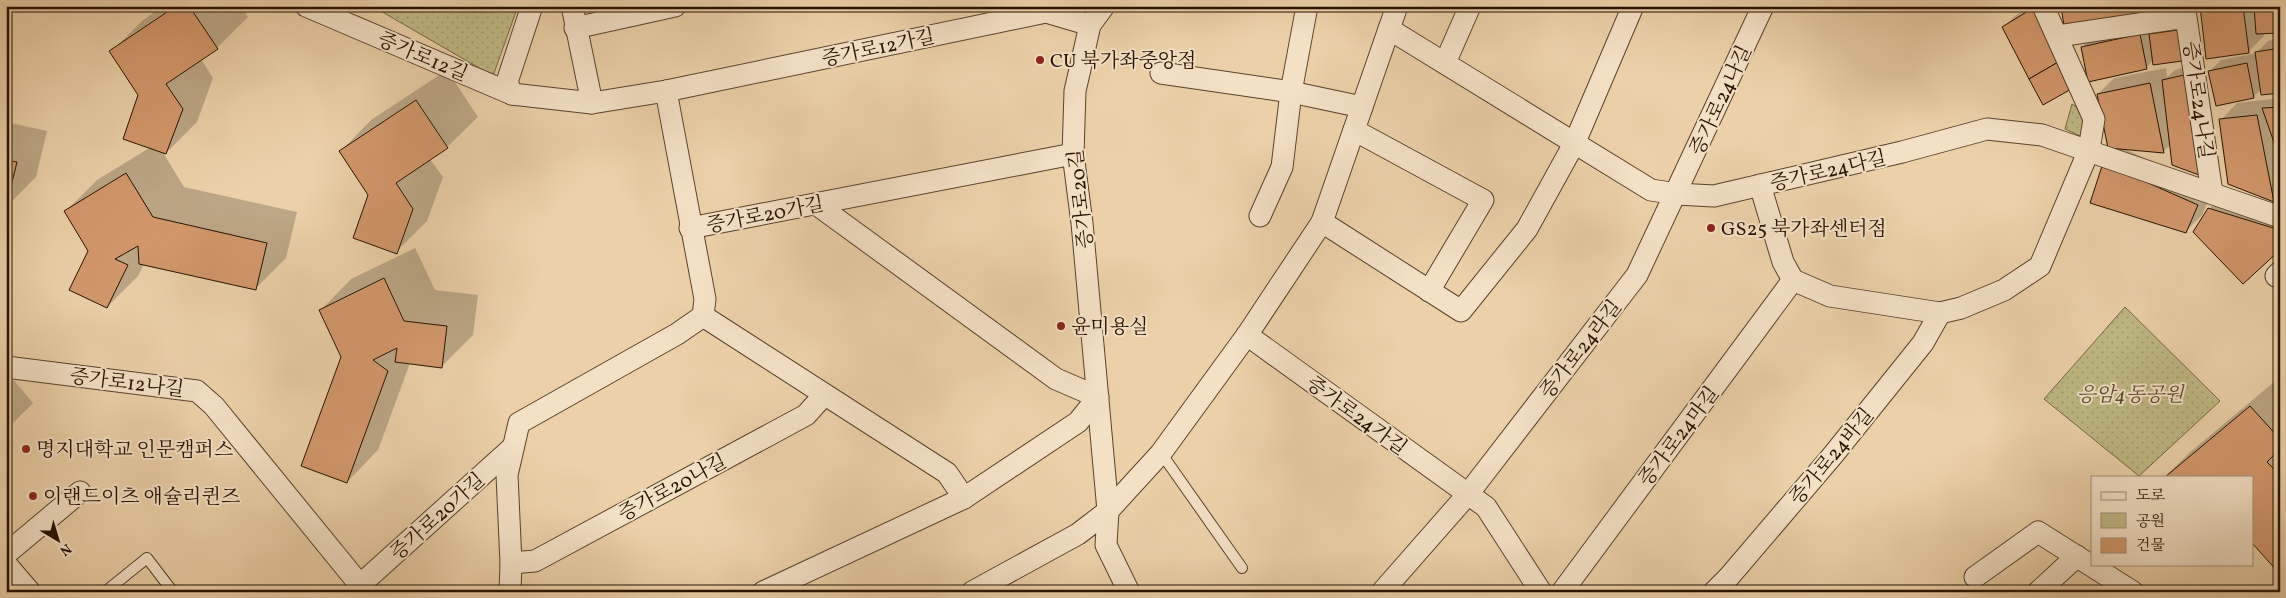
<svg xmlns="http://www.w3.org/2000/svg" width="2286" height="598" font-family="Vollkorn,'Noto Serif KR',serif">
<defs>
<pattern id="green-dots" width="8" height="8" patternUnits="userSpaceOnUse" patternTransform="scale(1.25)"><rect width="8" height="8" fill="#beb983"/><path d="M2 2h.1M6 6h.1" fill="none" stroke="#a39e6f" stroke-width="1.8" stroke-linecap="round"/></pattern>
</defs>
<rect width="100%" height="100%" fill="#ecd1a8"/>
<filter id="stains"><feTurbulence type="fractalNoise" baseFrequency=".004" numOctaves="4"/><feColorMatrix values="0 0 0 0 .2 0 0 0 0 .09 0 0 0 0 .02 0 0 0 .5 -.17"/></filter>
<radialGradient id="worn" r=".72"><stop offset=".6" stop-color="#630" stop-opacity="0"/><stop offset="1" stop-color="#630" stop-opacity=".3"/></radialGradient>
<!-- green -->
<g fill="url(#green-dots)" stroke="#726642">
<path d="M372 6H518L493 76Z"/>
<path d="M2072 104 2094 119 2091 141 2065 129Z"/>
<path d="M2125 307 2220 401 2139 476 2044 399Z"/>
</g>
<!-- shadow -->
<g fill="#0003">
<path d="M163 6H241L248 17 217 48 201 59 213 78 197 122 166 153 162 151 184 187 297 212 286 258 255 289 144 264 138 276 107 307 90 251 66 211 97 180 151 147 140 95 111 52 142 21Z"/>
<path d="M2031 6H2049L2004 27 2015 16Z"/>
<path d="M2063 6H2162L2154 14Z"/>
<path d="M2201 6H2280V31L2264 32V36L2248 52Z"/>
<path d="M2189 20 2146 68 2082 48 2093 36Z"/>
<path d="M2280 39V91L2262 89 2253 97 2210 71 2221 60 2256 53 2268 41Z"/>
<path d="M2195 64 2171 144 2163 152 2122 148 2214 188 2202 215 2186 231 2104 164 2120 148 2098 94 2114 78 2166 68 2167 77 2175 70Z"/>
<path d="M447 70 478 117 447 147 430 159 443 177 427 221 396 252 370 194 341 151 371 120Z"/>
<path d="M2274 97H2280V106H2276V109H2280V194L2274 200 2229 183 2221 120 2237 103 2272 99Z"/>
<path d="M6 122 47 131 36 177 6 207Z"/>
<path d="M2225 192 2280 210V248L2209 209Z"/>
<path d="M415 248 435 290 478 295 473 335 442 366 410 363 378 450 347 482 343 357 320 311 351 279Z"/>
<path d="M6 371 33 403 6 430Z"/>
<path d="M2280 377V569L2252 477H2165L2189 453Z"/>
</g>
<!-- building -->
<g fill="#d3986b" stroke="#251200">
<path d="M176 6H189L218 49 166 84 183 109 166 154 123 139 138 95 109 51Z"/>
<path d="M2061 6H2154L2155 15 2064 26Z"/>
<path d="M2200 6H2243L2249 53 2206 59Z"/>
<path d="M2254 6H2279L2280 33 2256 34Z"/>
<path d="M2033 8 2060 61 2029 79 2002 27Z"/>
<path d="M2178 30 2182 61 2153 65 2149 34Z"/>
<path d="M2140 34 2147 69 2088 82 2081 47Z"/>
<path d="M2280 48V93L2261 95 2255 52Z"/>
<path d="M2060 61 2073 88 2043 105 2029 79Z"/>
<path d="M2247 63 2254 98 2216 106 2208 71Z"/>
<path d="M2184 75 2199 175 2172 165 2162 80Z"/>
<path d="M2150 83 2164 153 2108 148 2097 94Z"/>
<path d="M416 100 448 148 396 183 413 209 397 254 353 238 368 195 339 151Z"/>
<path d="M2280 107V153L2278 154 2262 108Z"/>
<path d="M2257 115 2274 202 2228 184 2219 119Z"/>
<path d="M6 160 17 162 6 207Z"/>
<path d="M2103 163 2198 205 2186 233 2090 203Z"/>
<path d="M126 173 153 217 267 243 256 290 139 264 138 246 115 259 128 265 107 308 69 290 88 251 64 211Z"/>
<path d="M2208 208 2280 230V250L2243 284 2193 232Z"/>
<path d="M384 278 404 321 447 326 442 368 395 362 397 348 373 360 388 371 347 483 301 466 341 357 319 310Z"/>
<path d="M2250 406 2280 439V449L2267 462 2280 475V571L2278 572 2252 543V477H2165Z"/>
</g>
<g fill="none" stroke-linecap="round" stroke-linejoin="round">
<!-- lane casing -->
<g stroke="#57422a" stroke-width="12">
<g id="lane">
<path d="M1161 453 1242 568"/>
<path d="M105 592 147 558 173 592"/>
</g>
</g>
<!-- street casing -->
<g stroke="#57422a" stroke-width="23">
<g id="street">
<path d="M306 6 512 94 592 103 666 91 1046 12 1090 25"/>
<path d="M572 6 592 103"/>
<path d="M1104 6 1090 25 1075 91 1073 154 1082 223 1108 511 1106 545 1129 592"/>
<path d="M575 28 675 6"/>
<path d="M1389 29 1651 190 1677 194 1714 196 1902 152 1987 129 2042 135 2280 217"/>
<path d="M2058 36 2186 17 2212 193"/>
<path d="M1445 63 1470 6"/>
<path d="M1161 73 1291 92 1362 107"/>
<path d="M512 94 507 82 532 6"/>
<path d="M1354 130 1483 200 1429 291"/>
<path d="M1760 185 1783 262 1793 280 1830 296 1940 313 1961 308 2004 290 2040 266 2089 150 2094 119 2043 6"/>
<path d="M1260 216 1282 167 1291 92 1307 6"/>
<path d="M1322 222 1461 311 1527 229 1575 142 1633 6"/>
<path d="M690 228 1073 154"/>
<path d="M2276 276 2280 272"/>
<path d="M703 316 947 473 964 498"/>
<path d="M1247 335 1486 507 1541 592"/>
<path d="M6 367 197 391 214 406 360 585 361 592"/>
<path d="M6 554 80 492"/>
<path d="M511 563 535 561 806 415 824 395"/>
<path d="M6 564 30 592"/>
<path d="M1975 577 2038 532 2133 592"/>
<path d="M360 585 513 447"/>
<path d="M510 592 511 563 507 475 519 423 677 334 703 316 705 299 666 91"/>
<path d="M763 592 964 498 1078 422 1098 397 1056 379 816 204"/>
<path d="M972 592 1078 534 1108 511 1161 453 1247 335 1322 222 1397 6"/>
<path d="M1382 592 1468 494 1637 275 1763 6"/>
<path d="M1562 592 1793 280"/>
<path d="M1714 592 1728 578 1833 455 1923 343 1940 313"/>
<path d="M2038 592 2077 556"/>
</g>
</g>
<!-- lane -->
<use href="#lane" stroke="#f3e1c6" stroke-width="10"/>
<!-- street -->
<use href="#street" stroke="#f3e1c6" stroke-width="21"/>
</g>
<!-- markers -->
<g fill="#8f2418" stroke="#f3e1c6" stroke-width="2">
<circle cx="1040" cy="60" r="5"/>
<circle cx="1711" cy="228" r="5"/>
<circle cx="1061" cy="326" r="5"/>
<circle cx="26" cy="449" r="5"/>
<circle cx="33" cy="496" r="5"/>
</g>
<g text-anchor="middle" stroke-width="4" stroke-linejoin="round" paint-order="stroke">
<!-- street labels -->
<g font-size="20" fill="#251200" stroke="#f3e1c6">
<text transform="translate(878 47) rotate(-12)" y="7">증가로12가길</text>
<text transform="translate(423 56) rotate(23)" y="7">증가로12길</text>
<text transform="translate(1720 100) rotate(-65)" y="7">증가로24나길</text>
<text transform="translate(2199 100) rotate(82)" y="7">증가로24나길</text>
<text transform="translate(1828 170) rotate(-13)" y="7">증가로24다길</text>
<text transform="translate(1080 199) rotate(-96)" y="7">증가로20길</text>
<text transform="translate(765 214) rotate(-11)" y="7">증가로20가길</text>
<text transform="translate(1580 349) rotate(-52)" y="7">증가로24라길</text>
<text transform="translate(127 382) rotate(7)" y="7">증가로12나길</text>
<text transform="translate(1357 415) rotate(36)" y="7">증가로24가길</text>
<text transform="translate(1678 436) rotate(-53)" y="7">증가로24마길</text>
<text transform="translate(1831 456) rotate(-50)" y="7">증가로24바길</text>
<text transform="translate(672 487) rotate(-28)" y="7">증가로20나길</text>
<text transform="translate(437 516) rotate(-42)" y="7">증가로20가길</text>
</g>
<!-- poi labels -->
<g font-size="20" fill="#251200" stroke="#f3e1c6" text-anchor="start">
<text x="1050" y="67">CU 북가좌중앙점</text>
<text x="1721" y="235">GS25 북가좌센터점</text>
<text x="1071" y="333">윤미용실</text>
<text x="36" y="456">명지대학교 인문캠퍼스</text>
<text x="43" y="503">이랜드이츠 애슐리퀸즈</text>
</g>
<!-- park labels -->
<g font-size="20" font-style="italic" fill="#5b4c2e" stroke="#f3e1c6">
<text x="2130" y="401">응암4동공원</text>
</g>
</g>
<!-- margin -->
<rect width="2286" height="598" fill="none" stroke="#ecd1a8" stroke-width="25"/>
<rect x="8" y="8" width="2271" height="583" fill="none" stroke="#251200" stroke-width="2.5"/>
<rect x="12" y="12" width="2261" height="573" fill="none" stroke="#251200"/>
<!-- legend -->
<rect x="2091" y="476" width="162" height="90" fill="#f3e1c6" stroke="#a18e77"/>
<rect x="2101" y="492" width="25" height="8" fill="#f3e1c6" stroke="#a18e77"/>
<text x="2136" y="500" font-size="15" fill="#251200">도로</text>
<rect x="2101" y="513" width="25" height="15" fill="#beb983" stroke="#a18e77"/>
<text x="2136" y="526" font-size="15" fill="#251200">공원</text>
<rect x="2101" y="538" width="25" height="15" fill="#d3986b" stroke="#a18e77"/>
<text x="2136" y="550" font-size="15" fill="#251200">건물</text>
<!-- north arrow -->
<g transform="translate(58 540) rotate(142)" stroke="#f3e1c6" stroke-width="4" paint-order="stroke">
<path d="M0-4L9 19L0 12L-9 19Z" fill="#251200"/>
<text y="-8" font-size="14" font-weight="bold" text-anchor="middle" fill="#251200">N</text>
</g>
<rect width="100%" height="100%" filter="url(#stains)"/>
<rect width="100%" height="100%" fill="url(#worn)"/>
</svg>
